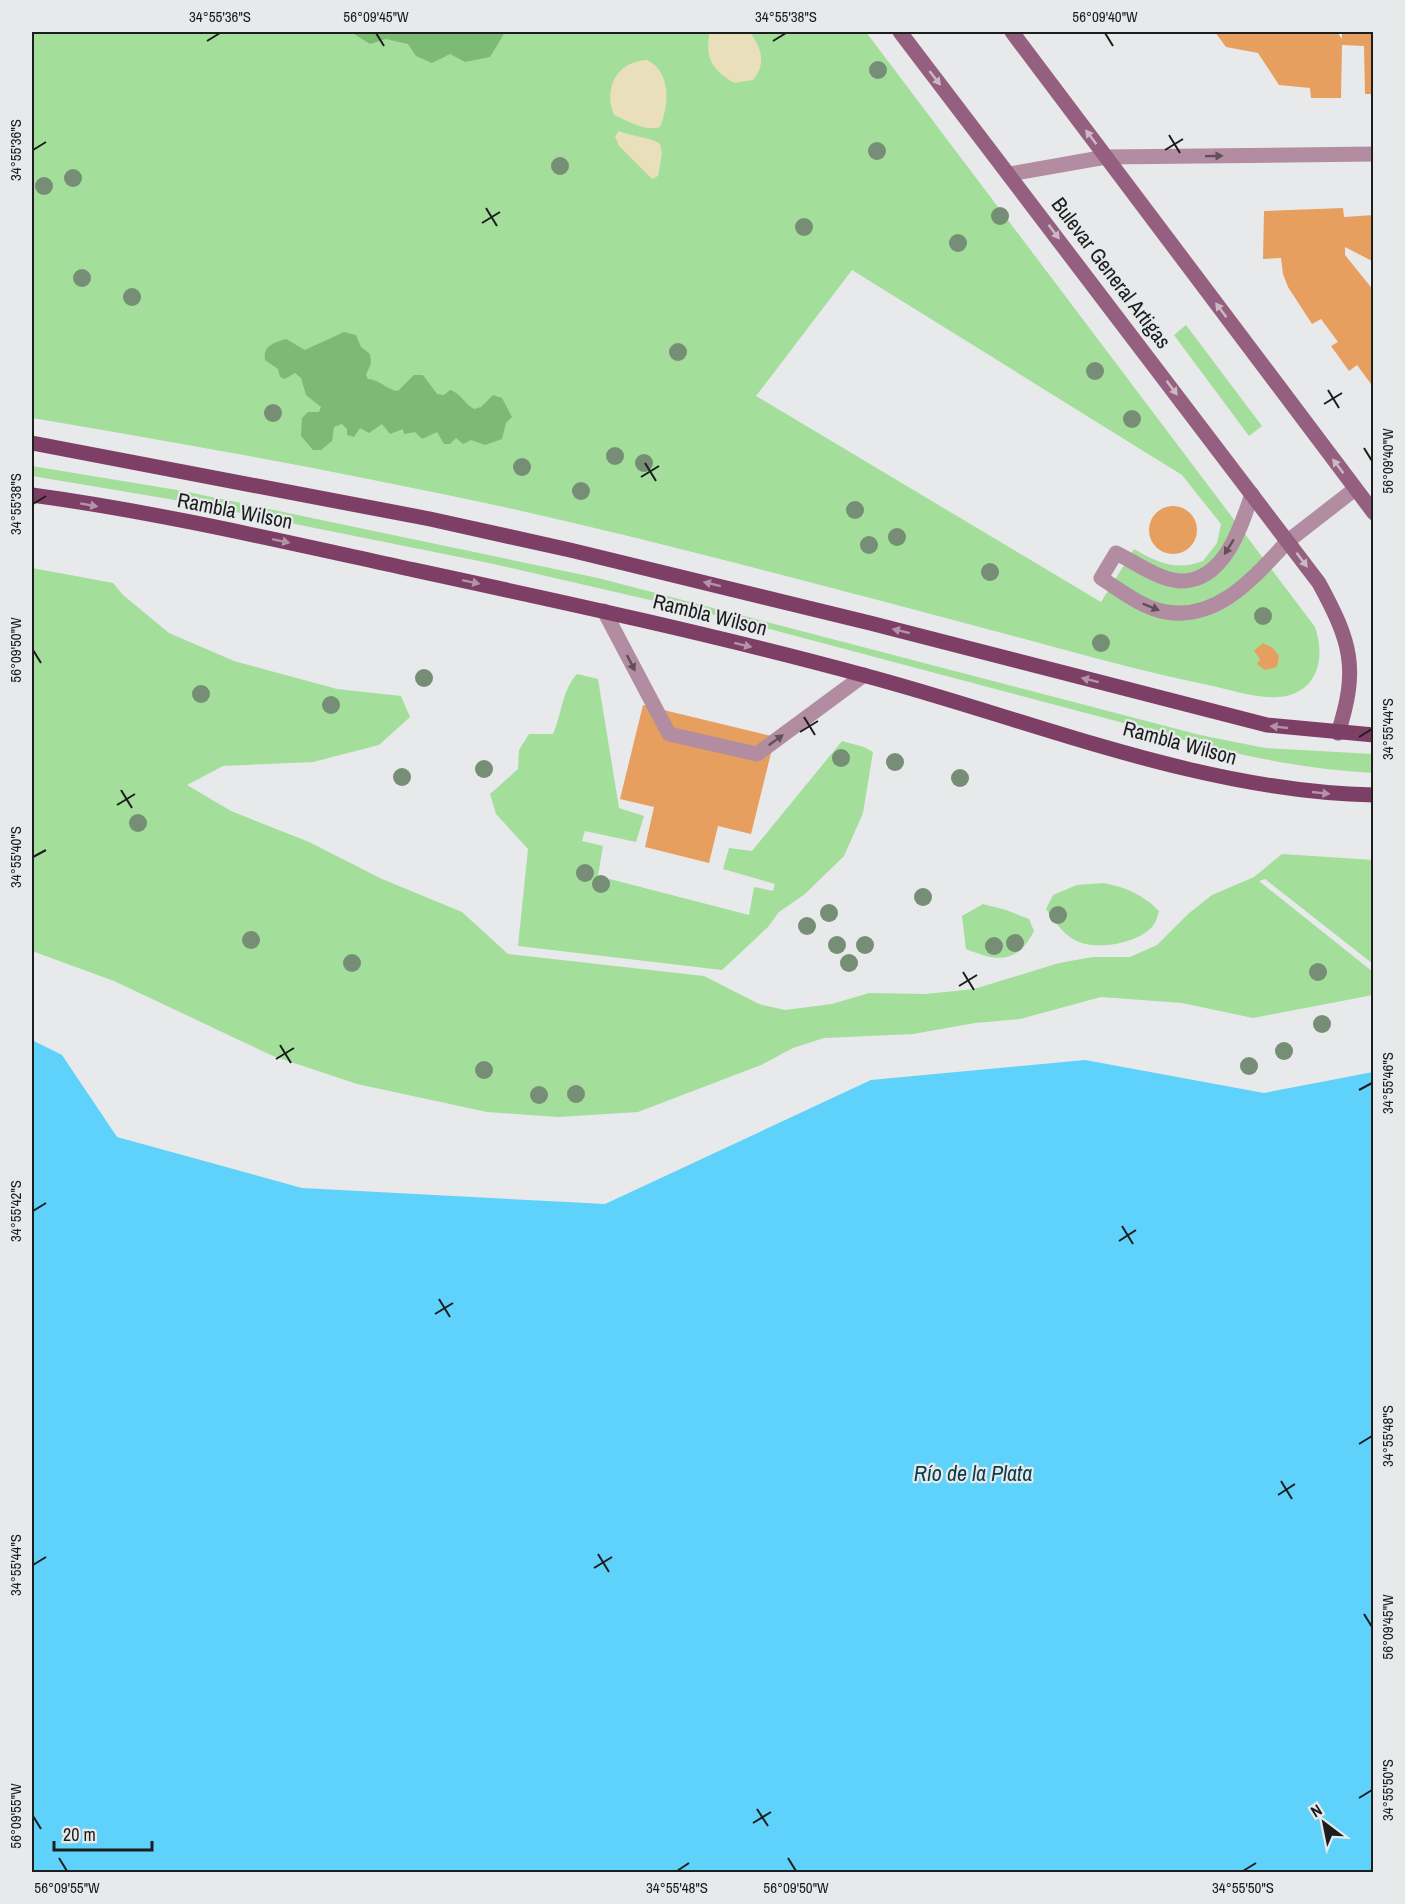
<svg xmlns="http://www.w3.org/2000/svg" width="1405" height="1904" font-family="'Archivo Narrow',sans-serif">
<rect width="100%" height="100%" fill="#e7e9eb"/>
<!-- green -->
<g fill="#a3de9b" fill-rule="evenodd">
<path d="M32 32H866L1315 627C1324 653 1321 685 1290 695 1265 702 1233 690 1208 685 1156 674 1105 661 1054 647 875 599 694 550 513 509 353 474 193 445 32 418ZM852 270 1182 475 1221 524 1217 543 1203 561C1176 571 1158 563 1134 549L1101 602 756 396Z"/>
<path d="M1186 325 1262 426 1249 436 1174 335Z"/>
<path d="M32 466 183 491 598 578 1200 735 1265 748 1373 754V773C1298 769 1226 753 1154 731L728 618 489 563 181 501 32 476Z"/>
<path d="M32 568 113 583 123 595 169 633 234 661 337 689 401 696 410 717 379 745 313 762 223 766 187 785 231 811 309 842 382 879 462 912 508 954 704 976 759 1004 785 1010 832 1004 869 993 926 994 974 989 1059 963 1093 957H1130L1157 945 1188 914 1212 895 1254 877 1282 854 1373 860V964L1265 879 1259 881 1373 972V995L1253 1018 1182 1003 1101 997 1020 1019 975 1023 913 1034 824 1038 793 1048 761 1065 638 1112 558 1117 487 1112 357 1084 273 1056 114 981 32 951Z"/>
<path d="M577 674 598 679 619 808 644 816 636 842 585 831 582 841 603 846 598 876 749 915 754 887 773 891 775 884 723 869 729 848 752 851 842 741 864 747 873 752 863 813 844 856 805 894 779 912 768 927 722 970 518 946 528 849 496 814 490 794 518 769 519 750 529 734H553C562 714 562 690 577 674Z"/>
<path d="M1104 883C1127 888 1142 894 1159 911 1157 917 1156 924 1151 928 1136 943 1099 950 1079 942 1065 937 1055 922 1046 909L1053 895 1077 885Z"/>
<path d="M983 904 1006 910 1029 919 1034 931C1017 964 998 962 966 949L962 916Z"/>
</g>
<!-- forest -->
<g fill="#7dbb74">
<path d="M351 32H350H505L490 57 465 62 450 54 432 63 416 56 408 44 386 39 370 44Z"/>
<path d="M344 332 356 335 361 347 370 354 371 363 366 375 368 379C381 380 386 390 398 391L414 375H423L437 394 444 395 450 390C461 393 464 404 474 409L481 407 493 395 502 398 512 417 506 423 502 439 485 445 471 440 463 444 456 438 450 444H444L437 432 422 439 415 432 404 434 403 429 390 434 382 424 369 433 360 428 354 437 347 435V429L342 424 334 427 332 441 321 450H313L301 436 302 418 308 412H319L321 407 306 395 301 378 295 373 285 379 280 377 278 369 265 360C263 346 273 343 286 339L305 350Z"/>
</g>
<!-- sand -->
<g fill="#e9dfba">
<path d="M710 32H750C761 48 767 63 753 80L734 83C712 70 704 57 710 32Z"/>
<path d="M647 60C672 72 669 106 660 127 645 132 628 121 614 115 603 88 617 61 647 60Z"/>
<path d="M619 131C630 136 654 138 660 144L662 154 658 176 652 179 619 146 615 136Z"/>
</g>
<!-- water -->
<path fill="#5ed2fa" d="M32 1040 62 1055 117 1137 302 1188 605 1204 871 1080 1085 1060 1264 1093 1373 1072V1872H32Z"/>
<!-- building -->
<g fill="#e69f5e">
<path d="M1215 32H1337L1342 39V32H1374V94H1365L1364 46 1342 45 1341 98H1311L1310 88 1279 85 1258 53 1226 47Z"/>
<path d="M1343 208 1344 217 1374 215V262L1345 247V255L1374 291V388L1357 365 1349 371 1331 346 1338 342 1321 319 1312 324 1288 287 1283 274 1281 258 1263 259 1264 211Z"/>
<circle cx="1173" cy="530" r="24"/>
<path d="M1263 643 1273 648 1279 656 1277 667 1265 670 1257 664 1260 659 1254 651Z"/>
<path d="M643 705 775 737 751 834 718 826 709 863 645 847 654 807 620 799Z"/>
</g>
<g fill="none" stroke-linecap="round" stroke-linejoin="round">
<!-- lane -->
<g stroke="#b28da1" stroke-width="15">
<path d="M1252 494C1241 527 1224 582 1180 581 1159 580 1135 562 1116 553L1101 578C1120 590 1142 608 1166 612 1219 621 1255 576 1288 541"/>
<path d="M604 611 669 734 757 754 864 675"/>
</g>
<!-- street -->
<g stroke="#b28da1" stroke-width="15">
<path d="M1010 174 1106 157 1374 154"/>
<path d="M1288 541 1355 489"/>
</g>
<!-- secondary -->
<g stroke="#95607f" stroke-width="15">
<path d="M900 32 1319 583C1351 642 1359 668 1338 733"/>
<path d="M1012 32 1374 513"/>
</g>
<!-- primary -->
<g stroke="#7e3f66" stroke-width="15">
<path d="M32 443 430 519 570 550 870 623 1267 725 1374 735"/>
<path d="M32 495C157 512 281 541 405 568 558 601 712 634 863 675 1029 719 1201 792 1374 795"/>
</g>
</g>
<!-- trees -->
<g fill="#768e75">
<circle cx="878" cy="70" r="9"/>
<circle cx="877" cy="151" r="9"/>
<circle cx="560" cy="166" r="9"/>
<circle cx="73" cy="178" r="9"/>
<circle cx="44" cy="186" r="9"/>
<circle cx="1000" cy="216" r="9"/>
<circle cx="804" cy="227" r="9"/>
<circle cx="958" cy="243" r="9"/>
<circle cx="82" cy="278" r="9"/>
<circle cx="132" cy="297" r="9"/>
<circle cx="678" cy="352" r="9"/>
<circle cx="1095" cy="371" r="9"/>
<circle cx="273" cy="413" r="9"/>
<circle cx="1132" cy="419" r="9"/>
<circle cx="615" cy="456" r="9"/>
<circle cx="644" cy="463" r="9"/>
<circle cx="522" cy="467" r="9"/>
<circle cx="581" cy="491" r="9"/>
<circle cx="855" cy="510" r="9"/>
<circle cx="897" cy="537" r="9"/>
<circle cx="869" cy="545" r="9"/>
<circle cx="990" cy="572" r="9"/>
<circle cx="1263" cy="616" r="9"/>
<circle cx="1101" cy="643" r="9"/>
<circle cx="424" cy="678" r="9"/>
<circle cx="201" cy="694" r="9"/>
<circle cx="331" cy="705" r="9"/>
<circle cx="841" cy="758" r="9"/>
<circle cx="895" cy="762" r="9"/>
<circle cx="484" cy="769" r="9"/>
<circle cx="402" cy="777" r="9"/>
<circle cx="960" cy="778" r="9"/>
<circle cx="138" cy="823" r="9"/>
<circle cx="585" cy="873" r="9"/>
<circle cx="601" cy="884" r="9"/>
<circle cx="923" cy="897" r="9"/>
<circle cx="829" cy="913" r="9"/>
<circle cx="1058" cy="915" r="9"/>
<circle cx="807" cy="926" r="9"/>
<circle cx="251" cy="940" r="9"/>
<circle cx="1015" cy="943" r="9"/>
<circle cx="837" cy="945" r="9"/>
<circle cx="865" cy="945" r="9"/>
<circle cx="994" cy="946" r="9"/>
<circle cx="352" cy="963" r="9"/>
<circle cx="849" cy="963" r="9"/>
<circle cx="1318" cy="972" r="9"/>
<circle cx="1322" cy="1024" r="9"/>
<circle cx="1284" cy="1051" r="9"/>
<circle cx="1249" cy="1066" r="9"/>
<circle cx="484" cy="1070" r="9"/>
<circle cx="576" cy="1094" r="9"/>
<circle cx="539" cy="1095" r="9"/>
</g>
<!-- one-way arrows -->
<defs><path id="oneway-solid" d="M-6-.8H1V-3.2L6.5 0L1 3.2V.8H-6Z" transform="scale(1.5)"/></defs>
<g fill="#cab9c5">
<use href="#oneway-solid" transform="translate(935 78) rotate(52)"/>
<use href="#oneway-solid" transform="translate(1091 137) rotate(-127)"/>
<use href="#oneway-solid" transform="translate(1054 232) rotate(53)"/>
<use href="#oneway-solid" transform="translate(1221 310) rotate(-127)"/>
<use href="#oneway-solid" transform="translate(1172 388) rotate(53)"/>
<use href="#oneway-solid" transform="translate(1338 466) rotate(-127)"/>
<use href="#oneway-solid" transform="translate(1302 560) rotate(53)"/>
</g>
<g fill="#604f58">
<use href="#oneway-solid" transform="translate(1214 156) rotate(-1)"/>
<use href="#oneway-solid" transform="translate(1229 547) rotate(122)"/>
<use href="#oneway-solid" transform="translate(1151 607) rotate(22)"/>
<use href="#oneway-solid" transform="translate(631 663) rotate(63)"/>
<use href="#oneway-solid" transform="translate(776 740) rotate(-36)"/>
</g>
<g fill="#b294a8">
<use href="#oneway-solid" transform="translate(89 505) rotate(10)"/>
<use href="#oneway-solid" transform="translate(281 541) rotate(12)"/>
<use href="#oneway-solid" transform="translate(471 582) rotate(12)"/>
<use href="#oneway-solid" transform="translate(712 584) rotate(-166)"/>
<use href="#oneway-solid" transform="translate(901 631) rotate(-166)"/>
<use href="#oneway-solid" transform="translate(743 645) rotate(14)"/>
<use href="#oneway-solid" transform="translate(1090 680) rotate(-166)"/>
<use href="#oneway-solid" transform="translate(1279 727) rotate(-174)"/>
<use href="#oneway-solid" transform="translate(1321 793) rotate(6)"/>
</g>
<!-- ticks -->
<path fill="none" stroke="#1c1d1d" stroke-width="2" d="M376 33 384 46M1105 33 1113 46M207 41 220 33M773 41 786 33M1169 135 1180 153M33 150 46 142M1165 150 1183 139M486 208 497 226M482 223 500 212M1328 390 1339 408M1324 404 1342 393M1364 448 1372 461M645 463 656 481M641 477 659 466M33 504 46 496M33 650 41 663M804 717 815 735M800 732 818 721M1359 737 1372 729M121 790 132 808M117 805 135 794M33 857 46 850M963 972 974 990M959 986 977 975M280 1045 291 1063M276 1059 294 1048M1359 1090 1372 1083M33 1211 46 1203M1122 1226 1133 1244M1119 1241 1136 1230M439 1299 450 1317M435 1314 453 1303M1359 1444 1372 1436M1281 1481 1292 1499M1278 1495 1295 1484M598 1554 609 1572M33 1565 46 1557M594 1568 612 1557M1364 1614 1372 1627M1359 1798 1372 1790M757 1809 768 1826M33 1816 41 1829M753 1823 771 1812M59 1858 67 1871M788 1858 796 1871M677 1871 689 1863M1243 1871 1256 1863"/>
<g text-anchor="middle" stroke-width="4.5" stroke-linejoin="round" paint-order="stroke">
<!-- street labels -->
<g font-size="21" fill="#1c1d1d" stroke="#e7e9eb">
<text transform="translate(1111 273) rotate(53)" y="7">Bulevar General Artigas</text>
<text transform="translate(235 511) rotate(11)" y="7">Rambla Wilson</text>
<text transform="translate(710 615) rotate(14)" y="7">Rambla Wilson</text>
<text transform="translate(1180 743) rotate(15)" y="7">Rambla Wilson</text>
</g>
<!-- water labels -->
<g font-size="22" font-style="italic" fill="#073d4d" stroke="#e7e9eb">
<text x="973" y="1481">Río de la Plata</text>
</g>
</g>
<!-- border -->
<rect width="1405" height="1904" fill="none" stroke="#e7e9eb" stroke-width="66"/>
<!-- north arrow -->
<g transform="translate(1324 1823) rotate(328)" stroke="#e7e9eb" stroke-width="4.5" paint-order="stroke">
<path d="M0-4.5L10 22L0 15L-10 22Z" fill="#1c1d1d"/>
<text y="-9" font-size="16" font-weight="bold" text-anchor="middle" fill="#1c1d1d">N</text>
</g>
<!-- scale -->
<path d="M54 1841v9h98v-9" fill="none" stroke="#1c1d1d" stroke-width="3"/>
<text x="63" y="1841" font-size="18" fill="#1c1d1d" stroke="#e7e9eb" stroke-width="4.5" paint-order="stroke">20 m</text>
<rect x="33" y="33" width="1339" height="1838" fill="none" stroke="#1c1d1d" stroke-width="2"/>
<g font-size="15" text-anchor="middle" fill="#1c1d1d">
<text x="220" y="22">34°55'36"S</text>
<text x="376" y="22">56°09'45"W</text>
<text x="786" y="22">34°55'38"S</text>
<text x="1105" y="22">56°09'40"W</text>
<text transform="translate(16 150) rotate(-90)" y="5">34°55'36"S</text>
<text transform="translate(1388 461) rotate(-90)" y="5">56°09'40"W</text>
<text transform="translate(16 504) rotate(-90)" y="5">34°55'38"S</text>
<text transform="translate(16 650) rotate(-90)" y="5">56°09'50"W</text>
<text transform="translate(1388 729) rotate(-90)" y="5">34°55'44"S</text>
<text transform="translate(16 857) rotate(-90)" y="5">34°55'40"S</text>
<text transform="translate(1388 1083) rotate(-90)" y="5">34°55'46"S</text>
<text transform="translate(16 1211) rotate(-90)" y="5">34°55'42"S</text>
<text transform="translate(1388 1436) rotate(-90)" y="5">34°55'48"S</text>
<text transform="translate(16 1565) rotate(-90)" y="5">34°55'44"S</text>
<text transform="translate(1388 1627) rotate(-90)" y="5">56°09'45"W</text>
<text transform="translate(1388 1790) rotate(-90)" y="5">34°55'50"S</text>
<text transform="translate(16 1816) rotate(-90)" y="5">56°09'55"W</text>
<text x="67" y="1893">56°09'55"W</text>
<text x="677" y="1893">34°55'48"S</text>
<text x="796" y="1893">56°09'50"W</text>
<text x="1243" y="1893">34°55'50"S</text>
</g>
</svg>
